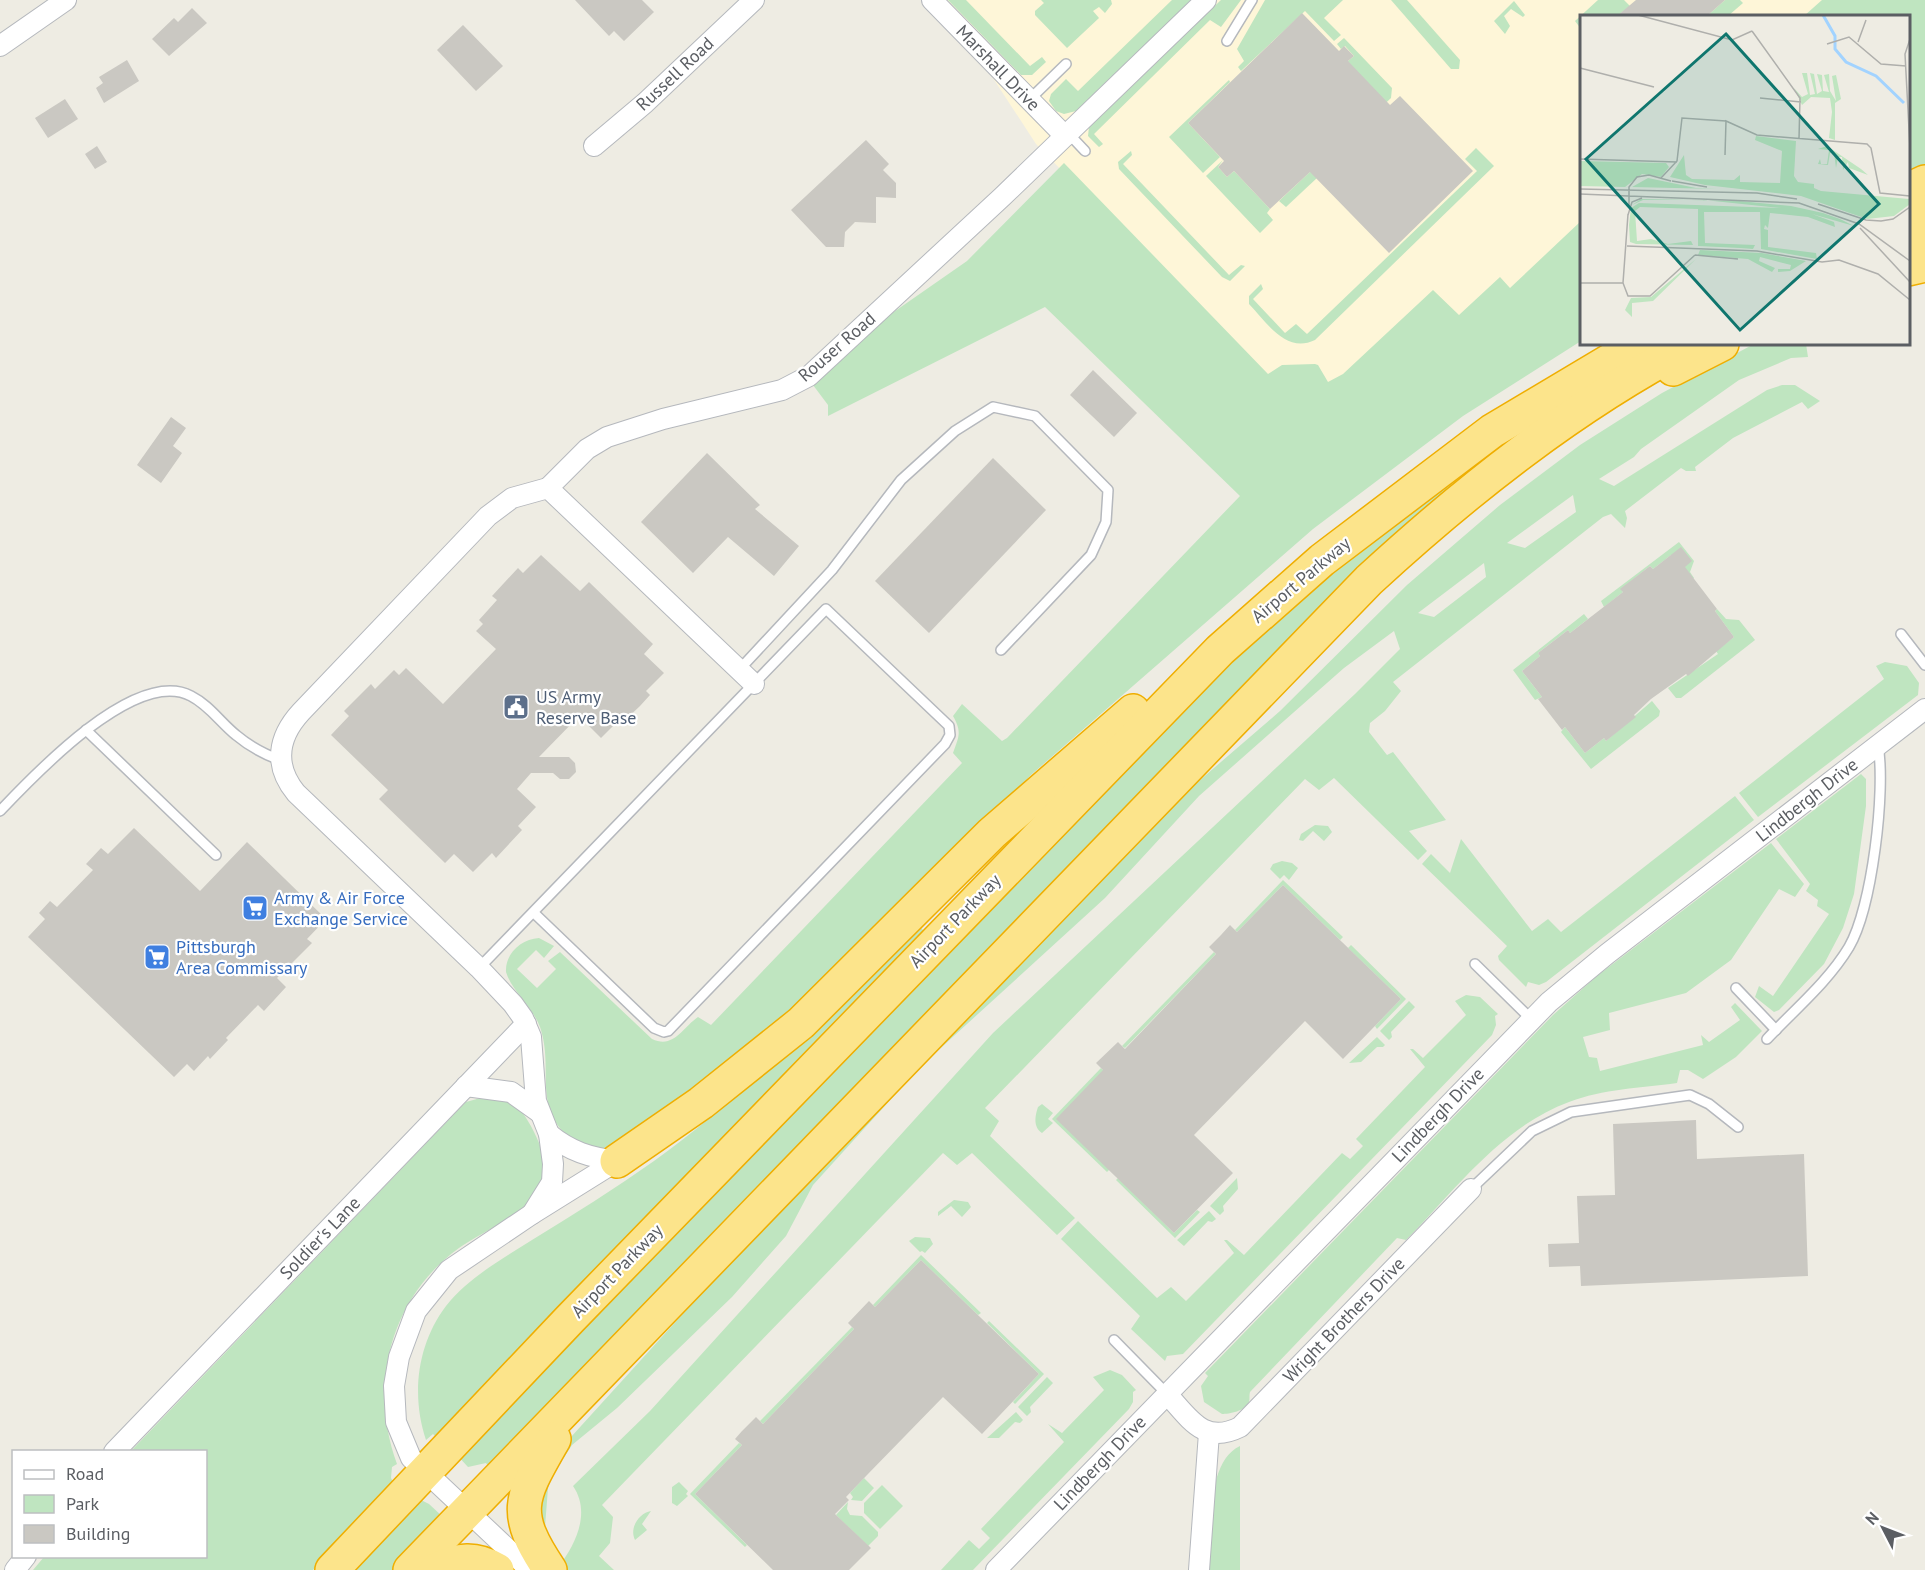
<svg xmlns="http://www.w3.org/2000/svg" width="1925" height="1570" font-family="'PT Sans',sans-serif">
<rect width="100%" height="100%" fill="#eeece3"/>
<!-- commercial -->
<path fill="#fef6d8" d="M942 0H1836L1818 16H1582L1581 234 1339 456 1036 144Z"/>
<!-- green -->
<g fill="#bfe5c0" fill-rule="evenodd">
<path d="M948 0H966L1030 66 1042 57 1046 62 1032 75H1021Z"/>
<path d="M1041 0H1111L1112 4 1105 13 1099 7 1093 11 1099 18 1067 48 1035 15V11L1044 3Z"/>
<path d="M1172 0H1192L1076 111 1064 114 1056 111 1049 101 1051 94 1066 79 1078 91Z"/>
<path d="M1221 0H1241L1221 27 1210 20 1094 134 1103 144 1099 147 1088 136 1089 127Z"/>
<path d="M1265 0H1343L1324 18 1341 35 1334 41 1305 11 1241 71 1238 67 1244 61 1237 49Z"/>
<path d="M1391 0H1407L1460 60 1459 69H1451Z"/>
<path d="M1598 0H1624L1630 6 1617 16H1582L1581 29 1575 21Z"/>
<path d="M1725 0H1740L1743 3 1728 16H1707Z"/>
<path d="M1822 0H1925V168L1909 177 1908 16H1804Z"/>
<path d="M1514 1 1525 15 1523 17 1511 9 1504 16 1510 26 1505 34 1494 21Z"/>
<path d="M1344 38 1392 88 1391 98 1343 144 1348 61 1354 56 1345 46 1341 49 1337 44Z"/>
<path d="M1229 80 1230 82 1188 123 1220 157 1203 173 1169 137Z"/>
<path d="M1476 148 1494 166 1315 340C1286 354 1267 323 1249 304V296L1261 284 1263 289 1253 299 1285 333 1296 324 1307 334 1477 171 1465 159Z"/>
<path d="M1131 151 1132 155 1123 164 1229 275 1241 265 1245 266 1230 281 1222 277 1119 169 1118 162Z"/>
<path d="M1223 160 1218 167 1227 177 1234 171 1270 209 1267 213 1273 220 1260 233 1206 176Z"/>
<path d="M1064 163 1268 374 1282 365 1315 364 1318 365 1328 382 1343 374 1433 290 1459 315 1500 277 1510 288 1581 221V341L1463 416 1313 529 1032 774 848 958 751 1047 613 1145C598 1152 588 1152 575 1142 530 1109 555 1071 540 1027 532 1006 512 991 506 972 505 954 521 939 539 938L554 946 544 958 536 950 517 969 537 988 556 969 548 961 560 952 652 1039C674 1049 682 1028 698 1017L711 1025 962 763 953 753C959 736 962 732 953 716L962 704 1002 741 1007 738 1240 496 1045 307 828 416V405L813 385 888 316 967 261Z"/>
<path d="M1312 170 1318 177 1286 207 1279 201Z"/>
<path d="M1754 344H1806L1808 357 1791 358 1739 380 1641 449 1634 457 1599 479 1614 486 1767 390 1782 385H1795L1820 401 1808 409 1802 402 1733 438 1695 467 1696 471H1686L1681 468 1625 511 1627 518 1625 528 1611 514 1603 517 1393 682 1401 691 1385 711 1370 723 1369 732 1387 755 1393 752 1446 820 1409 831 1427 851 1418 860 1334 778 1319 790 1305 779 985 1108 999 1121 990 1136 1075 1218 1057 1235 972 1153 957 1165 943 1153 602 1505 613 1517 610 1543 599 1556 614 1570H563L559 1566C576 1544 591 1512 573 1486L650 1411 993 1033 1355 694 1400 649 1394 631 1344 668 1199 796 1105 898 921 1066 813 1185 786 1236 732 1297 617 1408 572 1445 552 1476 548 1488 544 1540C537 1501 545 1467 571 1437L720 1273 1141 831 1280 711 1407 585 1500 505 1580 445 1662 393ZM1573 495 1576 512 1525 548 1507 543ZM1484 563 1486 577 1434 617 1418 613Z"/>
<path d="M1573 395 489 1468 486 1463 468 1467 456 1454 1188 696 1390 520Z"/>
<path d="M1679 542 1694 561 1690 572 1694 578 1691 580 1671 555 1653 569 1650 566 1621 589 1623 592 1604 607 1601 601Z"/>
<path d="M1717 609 1726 619 1739 620 1755 640 1681 698H1676L1668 688 1718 654 1716 651 1734 637 1715 611Z"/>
<path d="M1584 614 1588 619 1570 633 1568 630 1538 653 1540 656 1522 671 1542 697 1535 700 1513 670Z"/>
<path d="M1885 662 1907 666 1919 683 1918 695 1758 817 1739 793 1884 679 1876 666Z"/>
<path d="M1652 701 1660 711 1659 716 1591 769 1561 732 1565 727 1585 753 1604 738 1606 741Z"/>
<path d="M1861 774 1866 779V806L1854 894 1843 928 1824 964 1779 1010 1774 1012 1755 997 1759 986 1773 996 1829 914 1817 906 1818 900 1806 891 1810 884 1776 839Z"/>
<path d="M1735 796 1754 820 1546 982 1539 985 1528 982 1526 987 1499 960 1498 956 1507 946 1422 864 1431 854 1450 873 1461 839 1532 931 1548 919 1561 932Z"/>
<path d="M1315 825 1328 826 1332 832 1324 841 1313 831 1303 841 1299 840 1301 834Z"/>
<path d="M1771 843 1804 884 1795 897 1779 889 1731 960 1686 993 1609 1013 1610 1030 1583 1037 1589 1057 1597 1058 1600 1071 1703 1045 1701 1035 1709 1042 1740 1020 1731 1007 1735 1003 1762 1031 1736 1057 1703 1079 1688 1070H1680L1677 1083C1641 1088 1603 1089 1569 1102 1501 1127 1455 1190 1406 1240L1397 1238 1250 1392C1249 1396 1250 1399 1249 1402 1246 1411 1229 1414 1222 1414L1204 1402 1201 1386 1208 1376 1205 1373 1553 1015 1597 976Z"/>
<path d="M1282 861 1292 863 1298 868 1289 880 1284 875 1280 879 1270 869 1273 864Z"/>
<path d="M1283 880 1343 937 1340 940 1283 885 1237 932 1235 930Z"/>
<path d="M917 924 925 932 438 1439 433 1434 426 1440C411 1396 417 1344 446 1306 469 1277 501 1260 532 1240 573 1215 614 1189 654 1161 750 1091 833 1008 917 924Z"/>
<path d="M1351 945 1406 999 1377 1029 1375 1026 1401 999 1348 948Z"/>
<path d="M1214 952 1216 954 1125 1048 1122 1046Z"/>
<path d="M1466 995 1480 997 1498 1014 1495 1016 1496 1025 1492 1035 1183 1354 1167 1356 1165 1361 1131 1329 1140 1316 1061 1239 1078 1221 1157 1298 1171 1287 1186 1301 1234 1253 1224 1240H1227L1244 1255 1342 1153 1350 1159 1363 1146 1356 1139 1425 1067 1410 1049H1413L1423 1058 1466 1015 1455 1001Z"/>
<path d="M1409 1001 1415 1007 1391 1032 1392 1037 1389 1040 1380 1031Z"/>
<path d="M1377 1037 1385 1045 1383 1047H1377L1361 1062 1349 1063Z"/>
<path d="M1101 1068 1103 1070 1109 1170 1107 1172 1052 1119Z"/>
<path d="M484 1097C492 1098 503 1097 511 1101 526 1110 548 1155 546 1173 546 1180 536 1195 532 1201 519 1216 477 1235 459 1248 390 1298 368 1386 397 1464L392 1467 391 1478 394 1484 313 1570H33L44 1557 206 1556V1452L131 1451 460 1108 466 1102Z"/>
<path d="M1042 1104 1053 1113 1048 1119 1053 1123 1042 1133C1033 1127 1035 1116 1038 1107Z"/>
<path d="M1118 1178 1174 1233 1197 1210 1200 1212 1175 1238 1116 1180Z"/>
<path d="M1237 1178 1238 1189 1223 1206 1224 1211 1220 1215 1210 1206Z"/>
<path d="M954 1200 968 1202 971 1207 962 1217 951 1206 938 1216V1212Z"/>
<path d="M1209 1211 1216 1219 1212 1222 1208 1221 1184 1246 1177 1240Z"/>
<path d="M915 1237 930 1238 933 1244 925 1253 922 1251 920 1252 909 1241Z"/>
<path d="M921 1255 981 1313 978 1315 921 1260 875 1307 873 1305Z"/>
<path d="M989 1321 1044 1374 1015 1404 1013 1402 1039 1374 987 1323Z"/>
<path d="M852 1327 854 1329 763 1424 760 1421Z"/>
<path d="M1110 1370 1122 1375 1136 1390 1133 1392V1402L1129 1409 973 1570H941L969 1540 979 1549 990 1538 981 1529 1064 1442 1048 1424 1062 1433 1104 1390 1093 1377Z"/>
<path d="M1047 1377 1053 1383 1030 1407 1031 1412 1027 1416 1018 1407Z"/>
<path d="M1016 1412 1023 1420 1020 1423 1015 1422 999 1438H987Z"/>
<path d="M739 1443 742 1445 695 1494 747 1545 745 1547 690 1494Z"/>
<path d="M1240 1446V1570H1208C1211 1536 1205 1462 1240 1446Z"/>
<path d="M864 1478 874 1488 862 1501 851 1500 853 1497 850 1493Z"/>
<path d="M679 1482 688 1491 686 1494 688 1496 677 1506 672 1503V1487Z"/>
<path d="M882 1485 903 1506 880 1529 864 1513V1503Z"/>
<path d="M421 1500 429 1504 444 1518 394 1570H348Z"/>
<path d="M848 1502 847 1509 850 1515 862 1516 878 1532V1536L868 1546 836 1515Z"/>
<path d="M651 1511 642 1524 647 1530 635 1540C629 1528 639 1513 651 1511Z"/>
</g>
<!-- building -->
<g fill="#cac8c2">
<path d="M575 0H642L654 12 624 41 614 31 609 36Z"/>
<path d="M1636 0H1725L1707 16H1617Z"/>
<path d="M192 8 207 23 169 56 152 39 174 18 178 22Z"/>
<path d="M1302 13 1339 51 1344 46 1354 56 1348 61 1390 105 1400 96 1473 171 1389 253 1310 172 1270 209 1234 171 1227 177 1218 167 1224 161 1188 123Z"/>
<path d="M463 25 503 66 476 91 437 50Z"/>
<path d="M127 60 139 81 104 103 96 88 103 83 99 77Z"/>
<path d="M65 99 78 119 48 138 35 118Z"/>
<path d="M866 140 889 164 883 170 896 183V198L876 197V223L855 222 845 232 844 247H826L791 210Z"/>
<path d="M97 146 107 162 95 169 85 154Z"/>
<path d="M1093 370 1137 413 1114 437 1070 395Z"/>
<path d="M171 417 186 428 173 446 182 453 161 483 137 465Z"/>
<path d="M707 453 760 505 755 509 799 546 774 576 728 537 693 573 641 522Z"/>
<path d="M993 458 1046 510 929 633 875 581Z"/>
<path d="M1681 547 1692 561 1685 567 1717 609 1715 611 1734 637 1688 676 1686 674 1651 699 1634 715 1636 717 1606 741 1604 738 1585 753 1565 727 1562 730 1538 699 1542 697 1522 671 1540 656 1538 653 1568 630 1570 633 1623 592 1620 589 1650 566 1653 569Z"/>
<path d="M541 555 580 591 589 582 653 644 644 654 664 673 646 691 650 695 640 706 623 722 620 719 601 738 579 716 539 757H569L575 763 576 772 569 779H560L553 773H531L517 789 536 807 518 826 522 830 496 858 492 853 473 872 454 854 445 863 379 799 388 790 331 735 349 716 344 711 371 684 375 689 394 670 399 675 406 668 443 704 496 649 476 631 483 624 479 620 497 600 492 596 518 568 523 573Z"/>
<path d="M134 828 200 891 247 842 326 919 307 939 312 943 277 978 286 987 264 1011 258 1005 226 1038 228 1040 210 1059 208 1056 194 1071 187 1064 174 1077 28 937 45 919 39 913 50 901 57 907 93 870 86 864 101 848 108 854Z"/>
<path d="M1283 885 1401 999 1343 1059 1305 1021 1194 1135 1233 1173 1174 1233 1056 1119 1103 1070 1096 1063 1118 1042 1125 1049 1216 954 1209 947 1221 935 1230 925 1237 932Z"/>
<path d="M1696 1120 1697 1159 1804 1154 1808 1276 1581 1286 1580 1266 1549 1267 1548 1244 1579 1243 1577 1196 1615 1195 1613 1124Z"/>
<path d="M921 1260 1039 1374 982 1434 943 1397 867 1475 846 1497 849 1500 835 1514 871 1548 849 1570H773L695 1494 742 1445 735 1439 742 1431 756 1417 763 1424 854 1329 848 1323 869 1301 875 1307Z"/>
</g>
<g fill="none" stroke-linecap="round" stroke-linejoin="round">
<!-- lane casing -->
<g stroke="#b5b8bd" stroke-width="12">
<g id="lane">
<path d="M1227 41 1252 0"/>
<path d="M1029 100 1066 64"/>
<path d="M1068 133 1085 151"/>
<path d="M1901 634 1925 665"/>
<path d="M739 670 832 570 901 480 955 431 993 407 1035 416 1108 490 1106 522 1091 555 1001 650"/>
<path d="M86 730 216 855"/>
<path d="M0 811C35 774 136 667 191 696 209 705 221 723 236 735 249 746 264 754 280 760"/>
<path d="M1475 964 1531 1019"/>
<path d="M479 968 826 609 949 726 950 735 945 744 668 1031 664 1032 654 1028 533 912"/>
<path d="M1736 988 1776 1030"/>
<path d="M1767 1039C1794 1010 1828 982 1849 947 1872 908 1886 790 1878 745"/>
<path d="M1471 1189 1532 1131 1571 1112 1690 1095 1709 1104 1738 1127"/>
<path d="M1114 1340 1167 1394"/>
</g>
</g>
<!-- street casing -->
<g stroke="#b5b8bd" stroke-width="22">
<g id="street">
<path d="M932 0 1065 136"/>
<path d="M0 46 66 0"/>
<path d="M594 146 645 103 754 0"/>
<path d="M754 684 548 488 587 449 607 437 663 419 782 390 809 376 1002 197 1206 0"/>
<path d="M466 1086 511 1092 539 1112"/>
<path d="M549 1134C571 1152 589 1157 617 1161"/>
<path d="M532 1214 552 1182 553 1164 549 1134 536 1101 531 1037 523 1018 513 1004 479 968 296 793C273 765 278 737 301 712L488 516 512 498 548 488"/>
<path d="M1167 1394C1190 1419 1204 1445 1240 1427L1471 1189"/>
<path d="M114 1452 526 1024"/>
<path d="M15 1570 26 1556"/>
<path d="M530 1570 411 1458 396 1422 394 1386 399 1357 416 1311 449 1270 532 1214 617 1161"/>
<path d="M996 1570 1549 1002 1607 954 1925 709"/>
<path d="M1199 1570 1209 1433"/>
</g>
</g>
<!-- highway casing -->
<g stroke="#efae01" stroke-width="36">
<g id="highway">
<path d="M1908 190 1925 182"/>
<path d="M1908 218 1925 212"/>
<path d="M1908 244 1925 237"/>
<path d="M1908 269 1925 265"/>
<path d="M1673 369 1722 344"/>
<path d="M617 1161 701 1103 801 1023 992 833 1133 711"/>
<path d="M332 1570 570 1319 1220 650 1322 560 1492 431 1638 344"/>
<path d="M410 1570 1369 580C1467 490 1573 406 1691 344"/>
<path d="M436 1570C459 1559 475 1557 497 1570"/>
<path d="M550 1570C510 1511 521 1497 554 1439"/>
</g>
</g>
<!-- lane -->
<use href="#lane" stroke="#fff" stroke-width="9"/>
<!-- street -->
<use href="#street" stroke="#fff" stroke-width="20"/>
<!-- highway -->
<use href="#highway" stroke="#fce48b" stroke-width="33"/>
</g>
<!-- icons -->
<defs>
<g id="civic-square" transform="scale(1.35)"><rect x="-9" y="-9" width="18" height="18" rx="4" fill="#5c6f8a" stroke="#fff"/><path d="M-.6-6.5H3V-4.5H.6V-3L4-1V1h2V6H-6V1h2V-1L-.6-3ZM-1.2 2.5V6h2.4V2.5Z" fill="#fff"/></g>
<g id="supermarket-square" transform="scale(1.35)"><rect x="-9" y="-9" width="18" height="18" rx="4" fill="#3f7fe0" stroke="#fff"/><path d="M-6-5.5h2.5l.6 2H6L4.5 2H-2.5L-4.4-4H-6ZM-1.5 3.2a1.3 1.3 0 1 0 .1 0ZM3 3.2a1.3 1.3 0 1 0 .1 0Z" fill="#fff"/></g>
</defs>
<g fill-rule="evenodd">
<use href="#civic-square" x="516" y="707"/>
<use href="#supermarket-square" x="255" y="908"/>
<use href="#supermarket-square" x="157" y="957"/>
</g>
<g text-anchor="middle" stroke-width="4.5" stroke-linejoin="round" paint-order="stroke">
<!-- street labels -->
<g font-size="18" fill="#5b5e63" stroke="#fff">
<text transform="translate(998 68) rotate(46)" y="6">Marshall Drive</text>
<text transform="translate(675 74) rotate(-43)" y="6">Russell Road</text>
<text transform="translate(837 347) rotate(-41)" y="6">Rouser Road</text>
<text transform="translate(1301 580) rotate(-40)" y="6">Airport Parkway</text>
<text transform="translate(1807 800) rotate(-38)" y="6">Lindbergh Drive</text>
<text transform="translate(955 921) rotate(-46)" y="6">Airport Parkway</text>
<text transform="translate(1438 1115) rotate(-46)" y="6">Lindbergh Drive</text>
<text transform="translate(320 1238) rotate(-46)" y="6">Soldier's Lane</text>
<text transform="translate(617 1271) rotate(-46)" y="6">Airport Parkway</text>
<text transform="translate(1344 1320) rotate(-46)" y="6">Wright Brothers Drive</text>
<text transform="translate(1100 1463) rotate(-46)" y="6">Lindbergh Drive</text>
</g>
<!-- service labels -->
<g font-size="18" fill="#4e5e75" stroke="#fff" text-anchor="start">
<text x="536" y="703">US Army<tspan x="536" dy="21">Reserve Base</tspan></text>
</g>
<!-- shop labels -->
<g font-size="18" fill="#366cbe" stroke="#fff" text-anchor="start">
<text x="274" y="904">Army &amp; Air Force<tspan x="274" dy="21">Exchange Service</tspan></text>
<text x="176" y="953">Pittsburgh<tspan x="176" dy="21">Area Commissary</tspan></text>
</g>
</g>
<!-- overview -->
<g transform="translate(1580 15)">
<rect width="330" height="330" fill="#eeece3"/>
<path d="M222 58H227L230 80 235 79 230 58 234 59 237 79 242 76 237 59 242 60 243 76 249 77 244 60 249 59 250 76 256 86 252 61 256 60 261 84 255 88V125L249 123 252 97 250 83 231 82 222 90 214 73 222 82 228 79ZM176 121 216 126 214 161 218 167 234 169V173L241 176 329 184 330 189 314 201 287 204 221 181 125 170 90 162 104 140 106 160 112 164 154 165 160 160V167L200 168 202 136 175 125ZM247 131 281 154 288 160 269 153 268 147 263 155 262 142H258L256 153 254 138H250L248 150 238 149 240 144 241 149H247L249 135 238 134ZM0 146 86 148 89 152 81 162 62 159 45 172 0 171ZM68 163 116 173 137 174 52 172ZM61 184 160 186 211 191 243 198 260 204 274 211 232 199 254 207 255 212 228 202 190 198 188 213 185 210 184 214 188 215V232L236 238 237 244 181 234 180 197H124L125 228 175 230 173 234 160 233 118 231V194L60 192 55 196 57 226 71 224 88 229 111 226 113 230 56 229 50 227 49 210 51 193 59 188 201 193 124 185H63L52 190ZM120 235 182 238 226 246 210 256 198 257V254H210L211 250 180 242 179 246 195 253 192 257 168 244 118 240ZM116 244 73 286 52 288V302L45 295 51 283 71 282Z" fill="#bfe5c0"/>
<path fill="none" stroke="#a2d3ff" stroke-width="3" d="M243 0 255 21V34L266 47 296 61 324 88"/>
<path fill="none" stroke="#afafac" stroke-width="1.5" d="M58 0 152 25 172 16M172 16 220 83 219 124M330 24 325 39 330 133M278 27 286 5M247 29 269 22 301 49 326 51M0 53 74 72M180 83 221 87M145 140 146 106 177 120 287 129 291 133 300 178 330 181M0 144 97 147M81 163 97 146 102 103 146 106M92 166 127 172M0 174 177 178 217 184M0 179 219 188 279 209 330 246M238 189 286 205 301 206 313 204 330 192M49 191V172L57 162 69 160 91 166M48 199 43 268 48 281H70L115 240M48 200 52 187 62 183M280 213 330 267M47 231 177 236 242 247 259 245 298 259 330 285M115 240 158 244M0 268H43"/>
<path fill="#0f766e" fill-opacity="0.15" stroke="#0f766e" stroke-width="3" d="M146 19 299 189 160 315 6 144Z"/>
<rect width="330" height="330" fill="none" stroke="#5b5e63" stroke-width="3"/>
</g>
<!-- legend -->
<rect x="12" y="1450" width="195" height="108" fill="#ffffff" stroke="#bdbfc1" stroke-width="1.5"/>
<rect x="24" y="1470" width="30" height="9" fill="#ffffff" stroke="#bdbfc1" stroke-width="1.5"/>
<text x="66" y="1480" font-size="18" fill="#5b5e63">Road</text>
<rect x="24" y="1495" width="30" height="18" fill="#bfe5c0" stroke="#bdbfc1" stroke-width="1.5"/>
<text x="66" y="1510" font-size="18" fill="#5b5e63">Park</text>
<rect x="24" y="1525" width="30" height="18" fill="#cac8c2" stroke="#bdbfc1" stroke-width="1.5"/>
<text x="66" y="1540" font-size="18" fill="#5b5e63">Building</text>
<!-- north arrow -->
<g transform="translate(1883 1528) rotate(312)" stroke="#ffffff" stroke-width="4.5" paint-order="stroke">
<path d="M0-4.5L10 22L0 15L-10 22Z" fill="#5b5e63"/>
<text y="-9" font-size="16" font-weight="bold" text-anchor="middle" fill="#5b5e63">N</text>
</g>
</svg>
